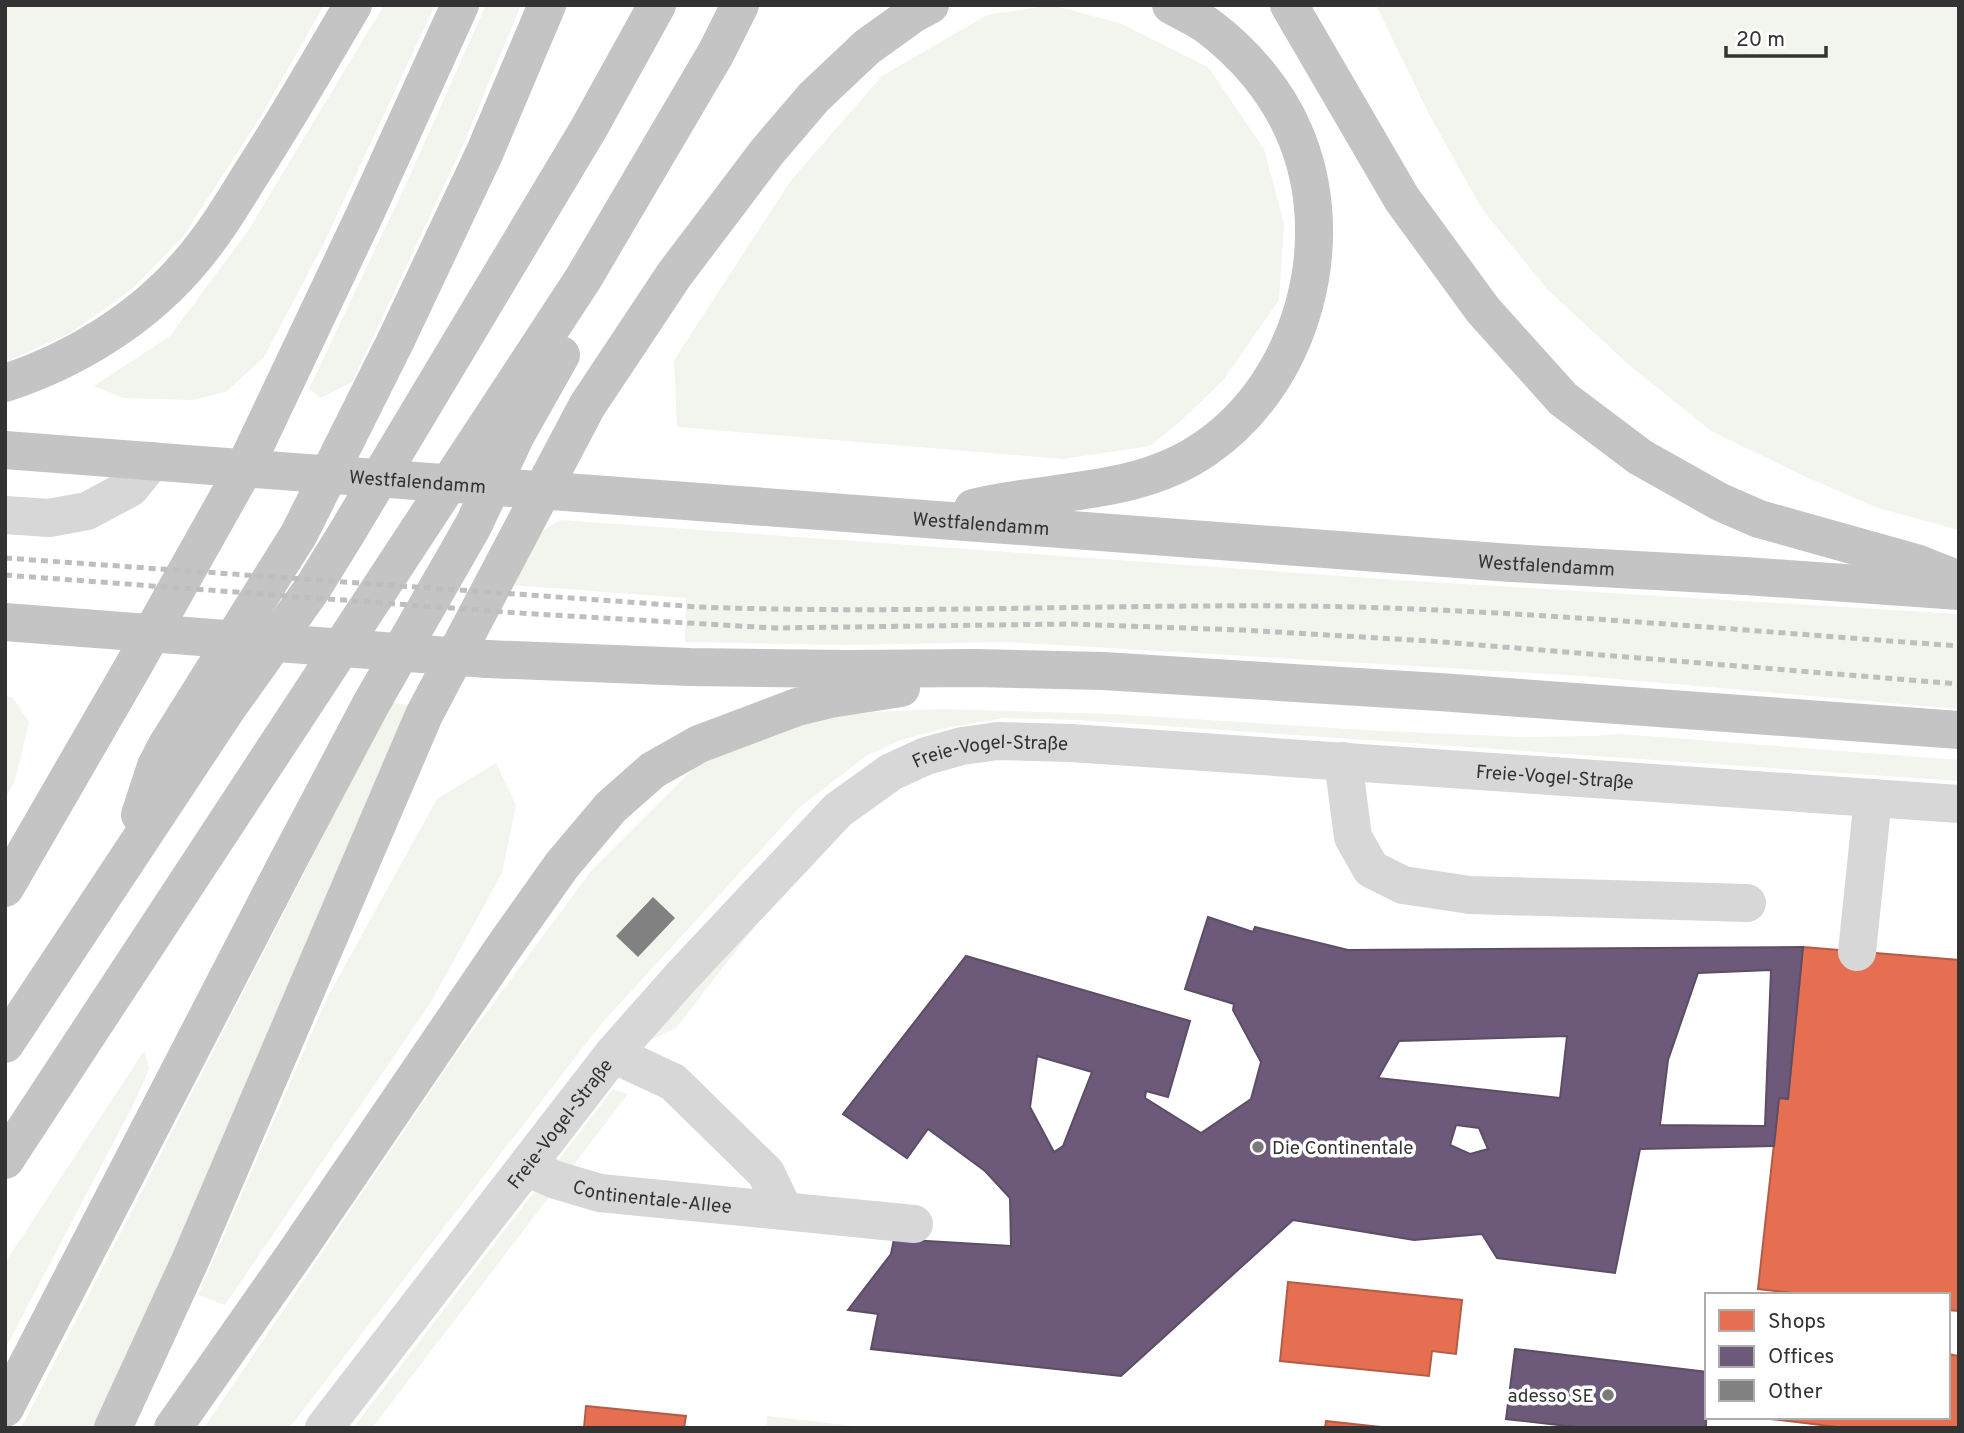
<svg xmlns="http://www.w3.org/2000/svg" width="1964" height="1433" font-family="Overpass,sans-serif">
<rect width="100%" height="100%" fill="#fff"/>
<!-- green -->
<g fill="#f1f5ed">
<path d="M5 5H324L261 116 182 238 132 289 72 332 5 362Z"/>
<path d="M384 5H435L323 245 264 357 226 392 192 400 123 398 94 386 170 336 248 231Z"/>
<path d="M486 5H521L463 145 352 382 321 398 309 389 407 182Z"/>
<path d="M1052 5 1122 24 1208 67 1264 149 1284 224 1279 300 1224 379 1183 419 1150 446 1063 459 677 427 674 360 792 179 882 76 987 15Z"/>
<path d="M1376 5H1959V530L1878 508 1806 477 1711 431 1628 364 1546 288 1482 209 1429 114Z"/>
<path d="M561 520 1396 580 1959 614V709L1583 676 1008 642 843 645 685 642 686 598 512 585 538 533Z"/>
<path d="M5 696 12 697 29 722 15 780 5 799Z"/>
<path d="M391 703 412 705 138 1336 95 1428H21Z"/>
<path d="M942 709 1111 714 1382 731 1521 737 1594 736 1619 734 1959 760V781L1077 720 1003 718 941 729 901 740 866 756 800 807 601 1024 289 1428H204L460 1048 592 870 693 769 773 726 873 712Z"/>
<path d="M496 763 516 805 502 873 432 1000 225 1305 198 1295 327 998 437 799Z"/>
<path d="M791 880 676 1028 639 1045Z"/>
<path d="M144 1051 149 1069 131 1109 5 1349V1263Z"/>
<path d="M613 1089 628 1094 372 1428H353Z"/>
<path d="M767 1416 872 1428H766Z"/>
</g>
<!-- shops -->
<g fill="#e76f51" stroke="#b15d48" stroke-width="2">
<path d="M1803 947 1959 960V1311L1948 1310V1295H1809L1758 1289 1779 1098 1788 1099Z"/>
<path d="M1288 1282 1462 1300 1456 1354 1432 1351 1429 1376 1280 1361Z"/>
<path d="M1948 1354 1959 1356V1428H1845L1771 1419V1417H1948Z"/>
<path d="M586 1406 686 1416 684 1428H584Z"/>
<path d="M1326 1421 1390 1428H1325Z"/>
</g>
<!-- offices -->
<g fill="#6d597a" stroke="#5c4e65" stroke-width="2" fill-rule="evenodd">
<path d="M1208 917 1253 932 1255 927 1348 950 1803 947 1788 1099 1779 1098 1774 1146 1640 1149 1615 1273 1497 1258 1482 1234 1414 1240 1293 1220 1121 1376 871 1349 878 1314 848 1310 891 1254 894 1239 1011 1246 1010 1198 985 1171 928 1129 907 1158 843 1114 966 956 1190 1021 1168 1097 1146 1091 1145 1098 1201 1133 1251 1099 1261 1062 1233 1010 1234 1004 1185 989ZM1771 970 1765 1126 1660 1125 1668 1060 1698 973ZM1567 1036 1560 1098 1378 1078 1399 1041ZM1037 1056 1092 1072 1063 1146 1054 1152 1030 1107ZM1456 1125 1479 1128 1488 1149 1470 1154 1450 1145Z"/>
<path d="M1515 1349 1707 1372 1706 1428H1584L1506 1419Z"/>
</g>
<!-- building -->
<path fill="#818181" d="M653 897 675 918 638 957 616 936Z"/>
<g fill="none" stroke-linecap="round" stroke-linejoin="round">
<!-- minor -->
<g stroke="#d7d7d7" stroke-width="38">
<path d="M5 515 49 518 87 511 130 488 152 461"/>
<path d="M1343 761 1353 837 1371 869 1403 885 1470 895 1747 903"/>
<path d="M1857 952 1873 798"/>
<path d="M613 1054 673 1082 766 1173 784 1211"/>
<path id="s1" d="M526 1167 556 1180 600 1193 914 1224"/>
<path id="s2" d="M324 1428 613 1054 683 975 838 810 891 772 926 756 962 746 998 741 1071 743 1959 804"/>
</g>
<!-- highway -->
<g stroke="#c4c4c4" stroke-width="38">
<path d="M1289 5 1402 199 1483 310 1563 399 1640 457 1720 502 1759 519 1916 563 1954 578"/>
<path d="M5 383C73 361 140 320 187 266 212 238 232 205 251 174 287 119 319 62 353 5"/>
<path d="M5 450 213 466"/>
<path id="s3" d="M606 495 1511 563 1745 576 1959 591"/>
<path d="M973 508C1050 489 1138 496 1206 448 1303 381 1341 240 1294 132 1276 90 1244 53 1208 26 1197 18 1183 12 1171 5"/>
<path d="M5 622 83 628"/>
<path d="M487 659 690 667 849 669 976 668 1103 671 1439 692 1959 730"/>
<path d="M140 815 156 766 167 745 299 534 396 340 484 154 547 5"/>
<path d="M5 888 135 663 245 467 365 214 460 5"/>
<path d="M5 1044 226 710 312 589 346 534 589 128 657 5"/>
<path d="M5 1160 583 279 716 53 740 5"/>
<path d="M5 1408 287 863 371 704 473 526 516 435 561 355"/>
<path d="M113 1428 190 1261 424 715 587 406 674 275 767 152 814 97 867 47 913 14 930 5"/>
<path d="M173 1428 295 1254 506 944 562 865 611 807 653 770 699 744 797 707 830 699 901 688"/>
</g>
<!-- rail -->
<g stroke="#bebebe" stroke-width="5" stroke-dasharray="7 5" stroke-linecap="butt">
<path d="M5 558 699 607C919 615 1139 602 1358 607 1558 613 1759 632 1959 646"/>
<path d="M5 575 518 613 774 628 1069 624 1242 630 1430 641 1959 684"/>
</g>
<!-- highway-bridge -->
<g stroke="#c4c4c4" stroke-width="38">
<path id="s4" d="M213 466 606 495"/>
<path d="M83 628 487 659"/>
</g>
</g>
<!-- markers -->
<g fill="#7a7a7a" stroke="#fff" stroke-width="2.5">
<circle cx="1258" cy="1147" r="7"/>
<circle cx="1608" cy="1395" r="7"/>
</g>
<g text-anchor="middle" stroke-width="7" stroke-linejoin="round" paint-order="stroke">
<!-- street labels -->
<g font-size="19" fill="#333" stroke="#fff">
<text dy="7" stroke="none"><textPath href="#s4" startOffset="205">Westfalendamm</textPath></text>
<text dy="7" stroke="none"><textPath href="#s3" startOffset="376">Westfalendamm</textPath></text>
<text dy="7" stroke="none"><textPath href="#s3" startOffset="943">Westfalendamm</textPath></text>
<text dy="7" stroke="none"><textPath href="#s2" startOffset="973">Freie-Vogel-Straße</textPath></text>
<text dy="7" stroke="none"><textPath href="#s2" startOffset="1540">Freie-Vogel-Straße</textPath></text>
<text dy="7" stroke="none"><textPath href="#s2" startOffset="385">Freie-Vogel-Straße</textPath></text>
<text dy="7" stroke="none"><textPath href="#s1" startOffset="131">Continentale-Allee</textPath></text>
</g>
<!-- poi labels -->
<g font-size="19" fill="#333" stroke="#fff" text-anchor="start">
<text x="1272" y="1154">Die Continentale</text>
<text x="1594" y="1402" text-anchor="end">adesso SE</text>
</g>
</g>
<!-- border -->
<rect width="1964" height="1433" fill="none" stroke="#333333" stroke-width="14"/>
<!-- legend -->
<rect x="1705" y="1293" width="245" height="126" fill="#ffffff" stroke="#adadad" stroke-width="2"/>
<rect x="1719" y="1310" width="35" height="21" fill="#e76f51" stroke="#adadad" stroke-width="2"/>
<text x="1768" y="1328" font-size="21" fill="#333333">Shops</text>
<rect x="1719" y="1346" width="35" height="21" fill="#6d597a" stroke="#adadad" stroke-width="2"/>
<text x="1768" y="1363" font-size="21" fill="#333333">Offices</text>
<rect x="1719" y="1380" width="35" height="21" fill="#818181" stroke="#adadad" stroke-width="2"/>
<text x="1768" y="1398" font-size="21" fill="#333333">Other</text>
<!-- scale -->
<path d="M1726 46v10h100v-10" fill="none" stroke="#333333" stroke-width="3.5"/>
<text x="1736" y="46" font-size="21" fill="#333333" stroke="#ffffff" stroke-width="5" paint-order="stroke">20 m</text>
</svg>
